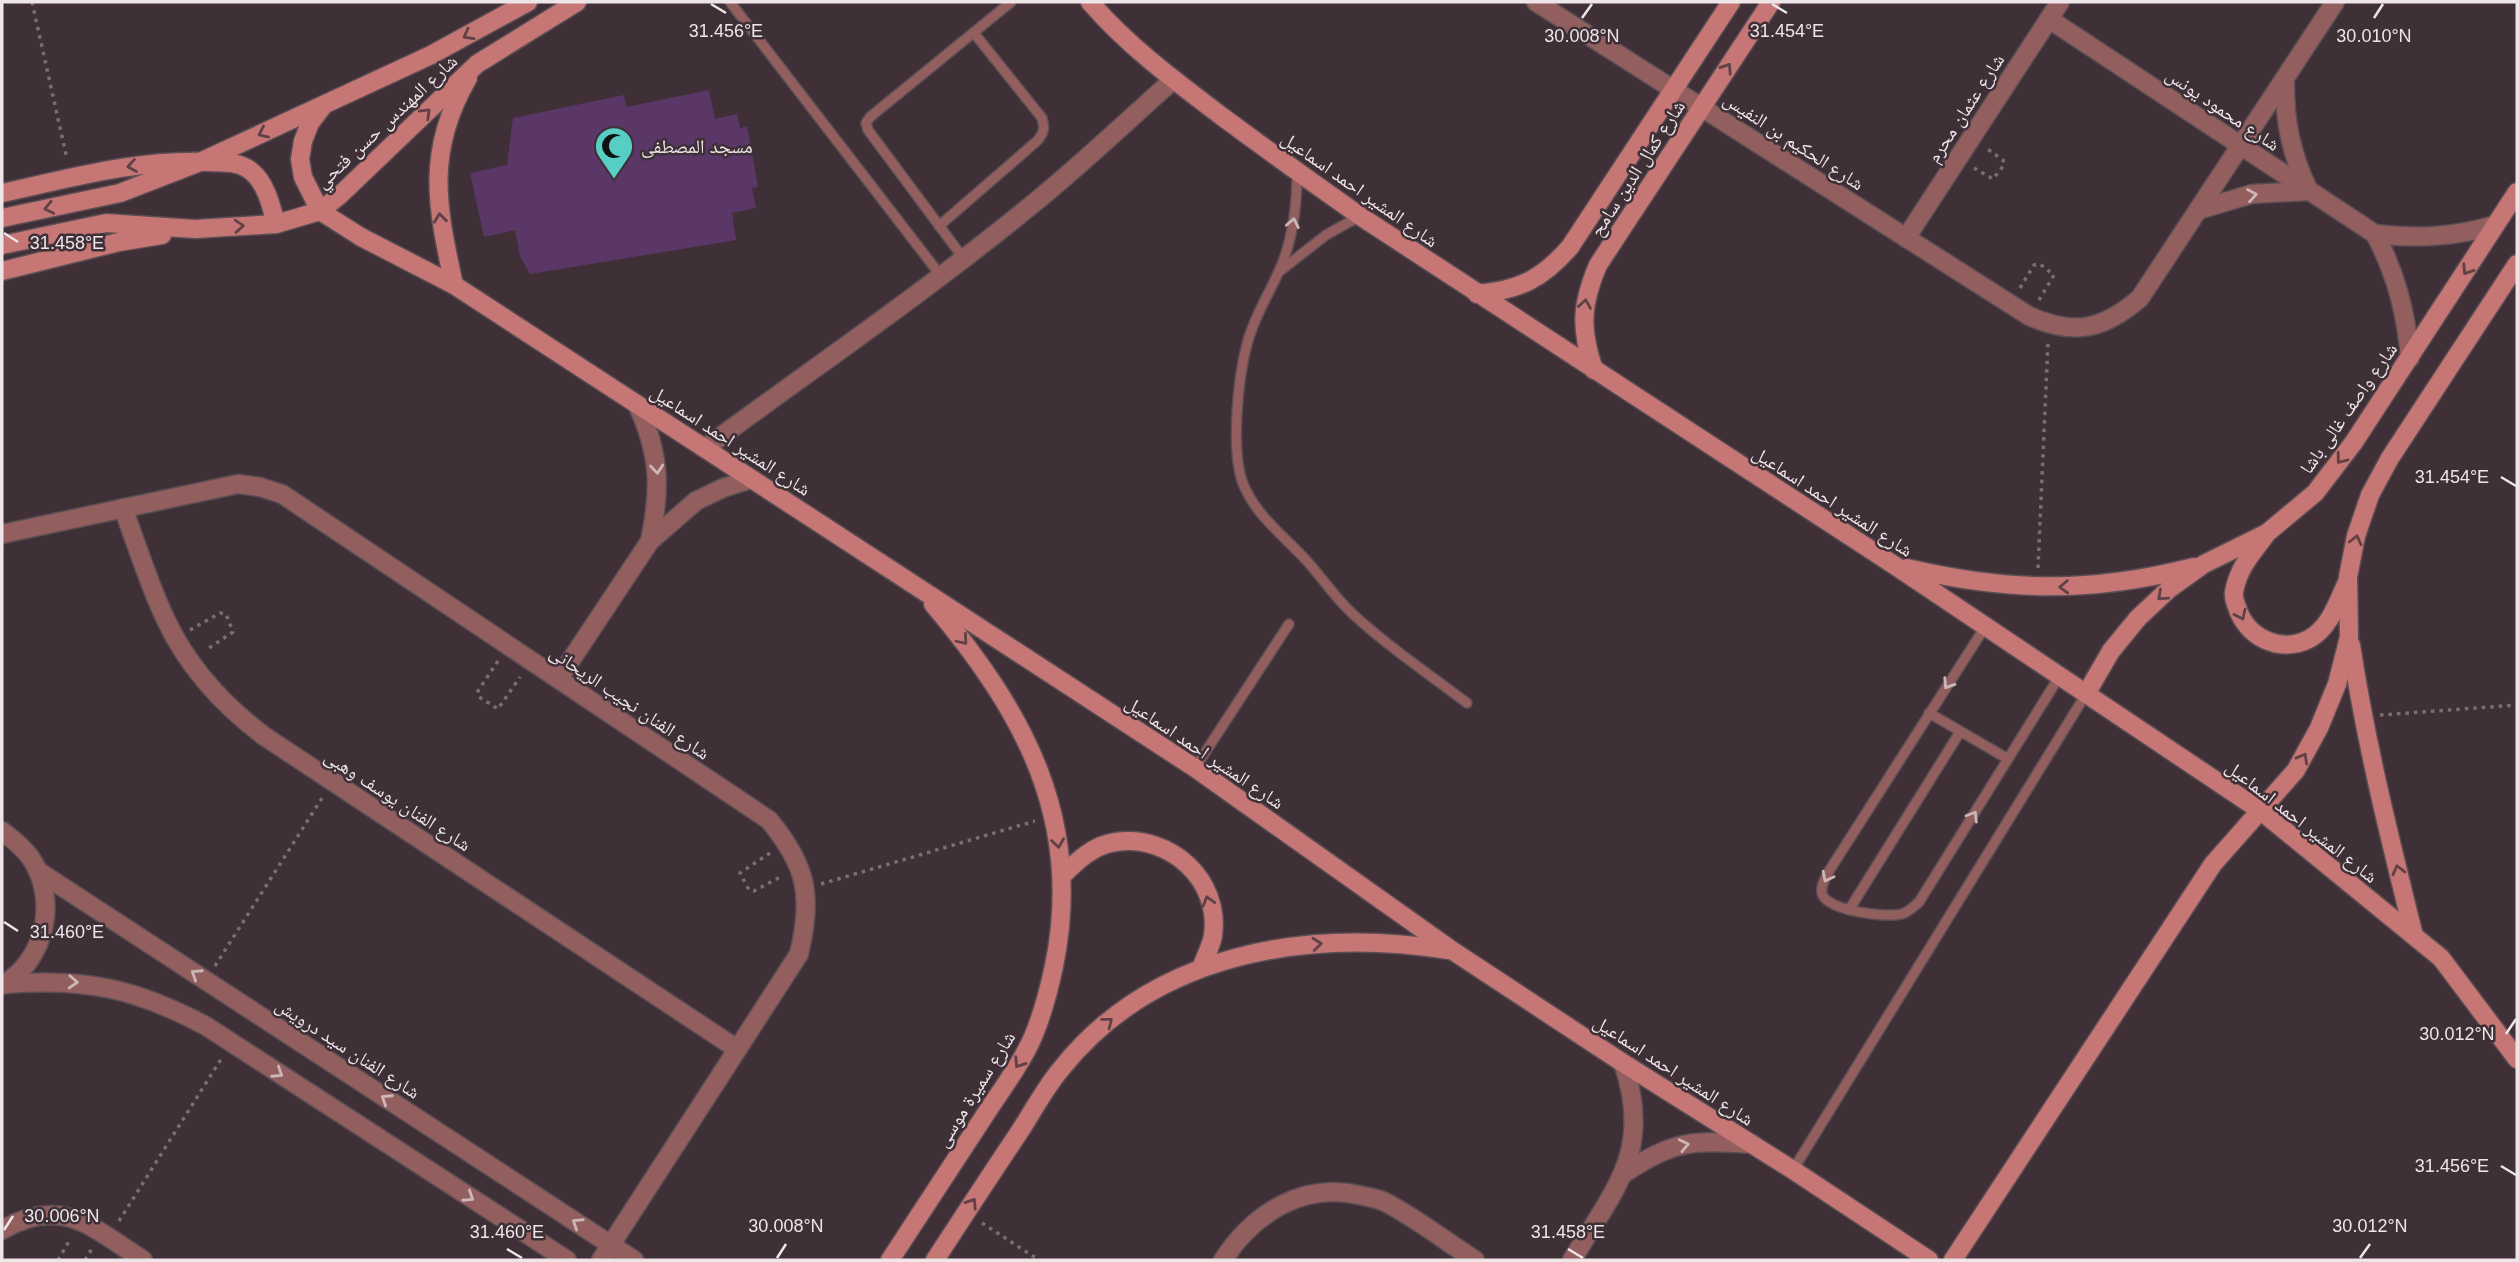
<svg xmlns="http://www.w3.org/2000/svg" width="2519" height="1262" font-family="Helvetica,'Noto Naskh Arabic',sans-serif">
<rect width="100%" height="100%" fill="#3e3036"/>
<!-- building -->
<path fill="#5a3767" d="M709 90 715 119 737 114 740 128 747 126 758 187 752 188 756 208 732 213 736 240 530 274 520 256 515 230 484 237 470 173 507 165 513 118 624 95 626 107Z"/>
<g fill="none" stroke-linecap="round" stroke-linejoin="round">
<!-- lane casing -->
<g stroke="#5a4d53" stroke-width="12">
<g id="lane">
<path d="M730 2 941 276"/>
<path d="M1297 173C1297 206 1293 240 1279 271 1268 296 1254 317 1247 344 1238 378 1231 447 1242 481 1254 514 1282 534 1305 559 1322 577 1335 598 1354 615 1388 647 1429 674 1467 703"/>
<path d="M939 226 1037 141C1044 133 1045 128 1042 118L974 33"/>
<path d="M964 259 868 130 866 123 870 117 1011 2"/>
<path d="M1280 271 1326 235 1360 216"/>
<path d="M1985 627 1829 871C1825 879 1819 888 1823 896 1832 911 1886 918 1901 914 1908 913 1914 906 1919 902L2059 677"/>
<path d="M1929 713 2008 759"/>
<path d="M1195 768 1289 624"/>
<path d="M1849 910 1960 732"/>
<path d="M1793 1170 2086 694"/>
</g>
</g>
<!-- street casing -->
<g stroke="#5a4d53" stroke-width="21">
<g id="street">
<path d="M1536 2 2029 316C2074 336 2103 330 2140 298L2335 2"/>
<path d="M2049 19 2375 234C2417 239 2454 237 2495 225"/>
<path d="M2198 210 2252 194 2309 191C2291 154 2284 120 2285 78"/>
<path d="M2375 234C2396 274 2406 312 2410 358"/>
<path d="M1906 238 2060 2"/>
<path d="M637 404C660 454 661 488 650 541"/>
<path d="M705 448C815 367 928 290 1034 203 1082 164 1127 121 1173 80"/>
<path d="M123 508C137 545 149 585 166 620 188 667 223 705 264 736L737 1049"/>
<path d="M2 534 238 484 260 487 282 494 769 820C807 866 813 896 799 954L601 1260"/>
<path d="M559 678 650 541 696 501 723 488 751 479"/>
<path d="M2 831C12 839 22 846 30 857 59 898 46 961 2 985"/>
<path d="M38 871 634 1260"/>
<path d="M5 984C85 978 135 988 206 1026L567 1260"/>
<path d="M1623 1174C1675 1140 1691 1140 1752 1144"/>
<path d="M2 1230C62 1195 93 1228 143 1260"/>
<path d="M1223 1260C1253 1214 1302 1182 1359 1195 1367 1197 1377 1198 1385 1202 1416 1218 1445 1241 1475 1260"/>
<path d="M1572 1260C1615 1188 1653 1151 1623 1063"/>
</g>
</g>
<!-- secondary casing -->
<g stroke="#5a4d53" stroke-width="21">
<g id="secondary">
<path d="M1090 2C1128 46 1174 80 1220 115 1266 149 1313 183 1360 216L1894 565 2261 811 2441 958 2517 1059"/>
<path d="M323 106 310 123 303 141 300 159 303 177 320 211 361 237 454 285 1195 768 1453 951 1623 1063 1793 1170 1929 1260"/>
<path d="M2 193C71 178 138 159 209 162 223 163 239 161 251 171 266 183 271 205 276 224"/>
<path d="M2 218 120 193 200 162 431 55 528 2"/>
<path d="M2 245 106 223 195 229 276 224 320 211 340 195 477 64 577 2"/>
<path d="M2 271 119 242 162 235"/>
<path d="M454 285C437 207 425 152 468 78"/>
<path d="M1477 294C1520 290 1542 279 1570 247L1731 2"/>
<path d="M1594 370C1580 329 1581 305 1598 265L1771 2"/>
<path d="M2265 536C2251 554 2238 569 2234 592 2233 597 2235 602 2237 607 2246 637 2280 654 2309 639 2330 628 2338 601 2347 582"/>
<path d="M1907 568C2009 592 2092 593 2194 567"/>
<path d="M2351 645C2366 744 2390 839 2414 936"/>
<path d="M2086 694 2111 651 2138 618 2169 589 2204 564 2267 533 2315 493 2354 442 2517 192"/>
<path d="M1062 876C1077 861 1093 845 1116 842 1170 834 1221 880 1213 936 1211 946 1205 957 1202 966"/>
<path d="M890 1260C921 1213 952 1165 983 1118 997 1096 1014 1074 1026 1051 1040 1026 1048 994 1054 966 1084 820 1024 712 933 604"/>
<path d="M935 1260C963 1217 991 1174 1020 1131 1033 1111 1045 1088 1061 1069 1154 952 1308 928 1448 950"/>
<path d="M1953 1260 2213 864 2296 770 2319 728 2337 684 2349 637 2348 577 2356 536 2370 495 2390 458 2517 264"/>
</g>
</g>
<!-- path -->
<g stroke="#7a6e73" stroke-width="3.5" stroke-dasharray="3.5 5" stroke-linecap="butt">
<path d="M32 2 67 159"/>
<path d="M1974 168 1993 179 2004 165 2003 160 1986 148"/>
<path d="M2020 288 2034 265 2040 264 2054 275 2039 300"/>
<path d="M2038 568 2048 342"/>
<path d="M190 630 220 613 226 614 233 632 206 650"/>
<path d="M498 661 478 691 479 697 498 709 520 677"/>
<path d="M2380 715 2517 705"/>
<path d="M770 853 740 873 749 890 754 891 782 876"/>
<path d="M821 884 1035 821"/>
<path d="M215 966 324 795"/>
<path d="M119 1221 223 1056"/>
<path d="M982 1223 1039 1260"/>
<path d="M58 1260 71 1238"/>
<path d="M85 1260 93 1247"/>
</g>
<!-- lane -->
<use href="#lane" stroke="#925f5e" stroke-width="9"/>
<!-- street -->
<use href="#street" stroke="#925f5e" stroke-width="18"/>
<!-- secondary -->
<use href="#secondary" stroke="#c67674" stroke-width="18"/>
</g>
<!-- one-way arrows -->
<defs><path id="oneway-chevron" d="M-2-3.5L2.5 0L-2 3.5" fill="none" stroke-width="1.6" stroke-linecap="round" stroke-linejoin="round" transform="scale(1.75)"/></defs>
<g stroke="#604246">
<use href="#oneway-chevron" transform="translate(468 35) rotate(151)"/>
<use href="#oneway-chevron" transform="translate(1727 68) rotate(-57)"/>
<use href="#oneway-chevron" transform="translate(426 113) rotate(-44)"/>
<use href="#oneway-chevron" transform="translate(263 133) rotate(155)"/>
<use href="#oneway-chevron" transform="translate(132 166) rotate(171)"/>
<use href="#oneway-chevron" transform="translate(49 208) rotate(168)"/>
<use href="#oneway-chevron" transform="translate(440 218) rotate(-97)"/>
<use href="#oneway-chevron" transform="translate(239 226) rotate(-4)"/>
<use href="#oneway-chevron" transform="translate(2467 270) rotate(123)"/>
<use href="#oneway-chevron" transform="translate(1585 304) rotate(-81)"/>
<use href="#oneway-chevron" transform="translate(2341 459) rotate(127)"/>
<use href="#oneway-chevron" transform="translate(2356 540) rotate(-77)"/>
<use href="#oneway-chevron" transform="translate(2064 587) rotate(178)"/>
<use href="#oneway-chevron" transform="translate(2162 596) rotate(138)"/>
<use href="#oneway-chevron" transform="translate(2241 615) rotate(65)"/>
<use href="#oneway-chevron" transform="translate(963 640) rotate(50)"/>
<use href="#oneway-chevron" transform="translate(2303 758) rotate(-61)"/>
<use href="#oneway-chevron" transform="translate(1058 843) rotate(82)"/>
<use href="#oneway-chevron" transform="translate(2398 870) rotate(-104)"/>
<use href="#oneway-chevron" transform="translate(1208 901) rotate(-107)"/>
<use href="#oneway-chevron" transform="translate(1317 944) rotate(-6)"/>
<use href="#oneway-chevron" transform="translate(1108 1022) rotate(-38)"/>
<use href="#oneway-chevron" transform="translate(1019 1063) rotate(123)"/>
<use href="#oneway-chevron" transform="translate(972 1203) rotate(-57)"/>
</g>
<g stroke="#ceb6b8">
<use href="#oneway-chevron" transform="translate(2252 195) rotate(-10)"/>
<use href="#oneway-chevron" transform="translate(1293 223) rotate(-79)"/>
<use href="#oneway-chevron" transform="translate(657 469) rotate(85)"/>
<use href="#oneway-chevron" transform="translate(1948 684) rotate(123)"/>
<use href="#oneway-chevron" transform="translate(1973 816) rotate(-58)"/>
<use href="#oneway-chevron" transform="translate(1827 877) rotate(117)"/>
<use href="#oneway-chevron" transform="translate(196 974) rotate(-147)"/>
<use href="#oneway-chevron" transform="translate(73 982) rotate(3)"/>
<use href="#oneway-chevron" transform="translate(278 1073) rotate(33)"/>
<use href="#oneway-chevron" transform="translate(386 1099) rotate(-147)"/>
<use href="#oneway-chevron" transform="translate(1684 1145) rotate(-12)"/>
<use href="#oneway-chevron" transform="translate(469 1197) rotate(33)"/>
<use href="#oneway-chevron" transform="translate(577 1223) rotate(-147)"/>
</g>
<!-- ticks -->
<path fill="none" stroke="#eee5e9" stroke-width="2.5" d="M711 4 726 13M1772 4 1787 13M1582 18 1592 4M2374 18 2383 4M4 233 18 242M2501 477 2516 486M4 922 18 931M2506 1034 2516 1019M2501 1166 2516 1175M4 1230 13 1216M507 1249 522 1258M1568 1249 1583 1258M777 1258 786 1244M2360 1258 2370 1244"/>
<!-- icons -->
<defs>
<g id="mosque-pin" transform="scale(2.0125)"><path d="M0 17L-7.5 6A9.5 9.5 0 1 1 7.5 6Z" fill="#56cec3" stroke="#3e3036"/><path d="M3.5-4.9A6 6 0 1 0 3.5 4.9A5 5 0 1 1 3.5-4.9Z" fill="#111"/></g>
</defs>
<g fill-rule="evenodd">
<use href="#mosque-pin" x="614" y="146"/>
</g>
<g text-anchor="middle" stroke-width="5" stroke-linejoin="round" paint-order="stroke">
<!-- street labels -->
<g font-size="19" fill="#eee5e9" stroke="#3e3036">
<text transform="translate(1965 108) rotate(-57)" y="7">شارع عثمان محرم</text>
<text transform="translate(2223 109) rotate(34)" y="7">شارع محمود يونس</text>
<text transform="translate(386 121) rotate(-43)" y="7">شارع المهندس حسن فتحي</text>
<text transform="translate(1794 141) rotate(33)" y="7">شارع الحكيم بن النفيس</text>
<text transform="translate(1637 168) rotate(-57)" y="7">شارع كمال الدين سامح</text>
<text transform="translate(1360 189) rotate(35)" y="7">شارع المشير احمد اسماعيل</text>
<text transform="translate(2348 408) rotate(-55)" y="7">شارع واصف غالى باشا</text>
<text transform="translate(731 440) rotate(33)" y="7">شارع المشير احمد اسماعيل</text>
<text transform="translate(1833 501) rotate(33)" y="7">شارع المشير احمد اسماعيل</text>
<text transform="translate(630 702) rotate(34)" y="7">شارع الفنان نجيب الريحانى</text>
<text transform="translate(1205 752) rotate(34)" y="7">شارع المشير احمد اسماعيل</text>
<text transform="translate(398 800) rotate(33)" y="7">شارع الفنان يوسف وهبى</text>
<text transform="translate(2302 821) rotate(38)" y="7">شارع المشير احمد اسماعيل</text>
<text transform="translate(348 1048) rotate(33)" y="7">شارع الفنان سيد درويش</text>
<text transform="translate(1674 1070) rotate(33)" y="7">شارع المشير احمد اسماعيل</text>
<text transform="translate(975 1089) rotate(-58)" y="7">شارع سميرة موسى</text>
</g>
<!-- poi labels -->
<g font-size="19" fill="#eee5e9" stroke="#3e3036" text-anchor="start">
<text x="641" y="153">مسجد المصطفى</text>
</g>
</g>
<g font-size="18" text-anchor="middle" fill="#eee5e9" stroke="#3e3036" stroke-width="5" stroke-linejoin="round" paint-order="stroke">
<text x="726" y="37">31.456°E</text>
<text x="1787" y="37">31.454°E</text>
<text x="1582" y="42">30.008°N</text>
<text x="2374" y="42">30.010°N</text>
<text x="67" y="249">31.458°E</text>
<text x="2452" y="483">31.454°E</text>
<text x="67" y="938">31.460°E</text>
<text x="2457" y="1040">30.012°N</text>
<text x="2452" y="1172">31.456°E</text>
<text x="62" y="1222">30.006°N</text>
<text x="786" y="1232">30.008°N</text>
<text x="2370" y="1232">30.012°N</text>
<text x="507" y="1238">31.460°E</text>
<text x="1568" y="1238">31.458°E</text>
</g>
<!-- border -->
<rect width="2519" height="1262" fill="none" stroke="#eee5e9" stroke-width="7"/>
</svg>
